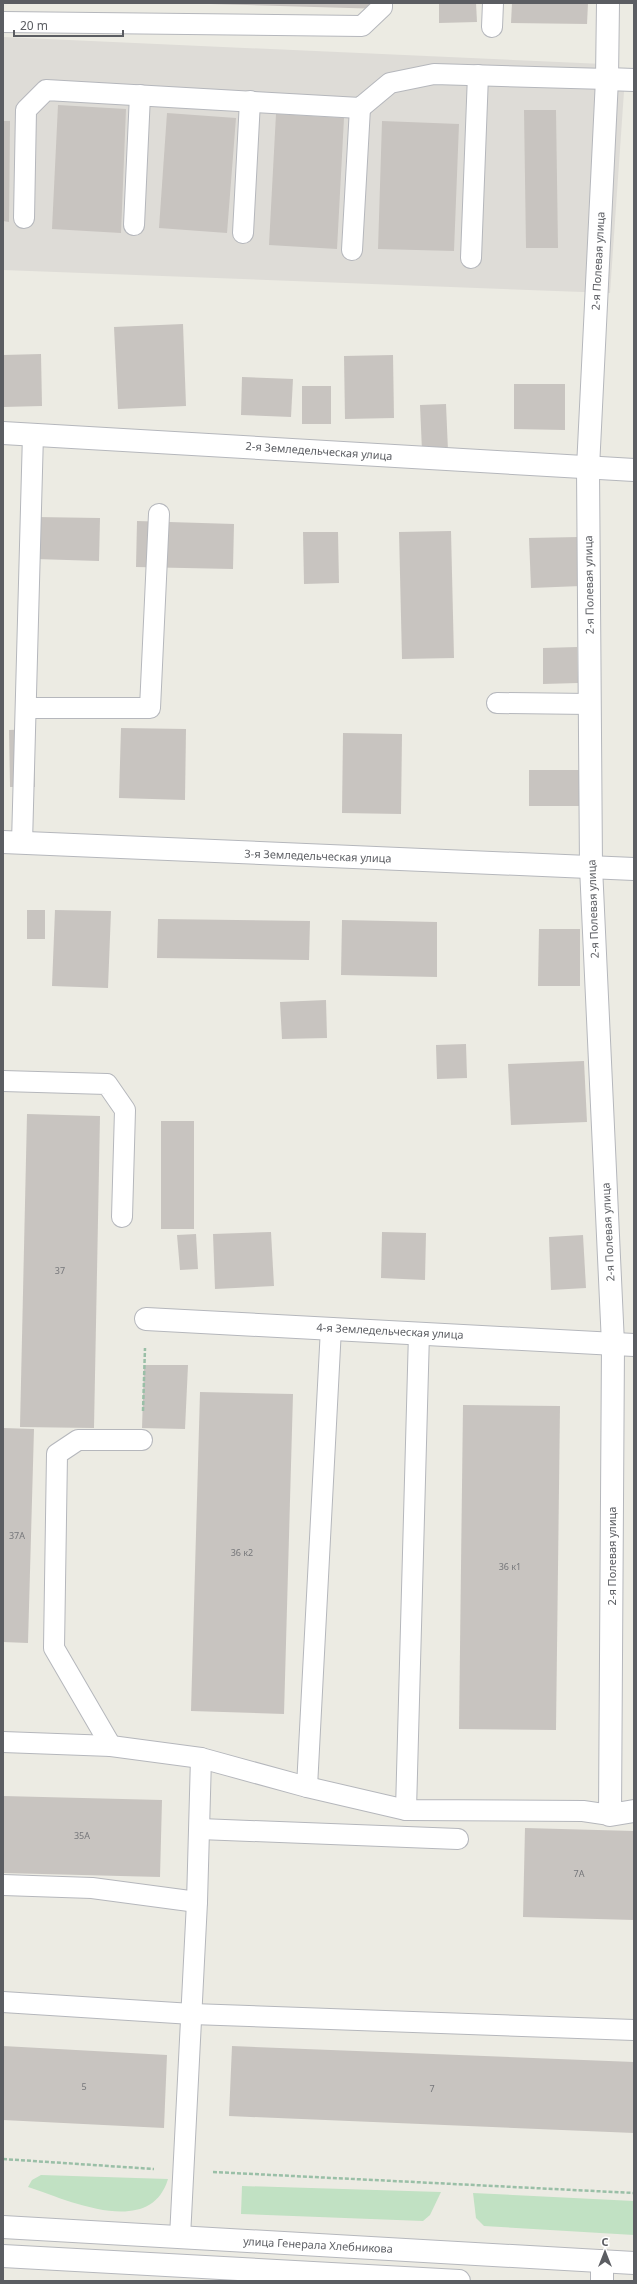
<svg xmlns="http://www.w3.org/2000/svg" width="637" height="2284" font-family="'Noto Sans',sans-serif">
<rect width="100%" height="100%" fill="#ecebe3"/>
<!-- industrial -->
<path fill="#dedcd7" d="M3 37 603 64 625 77 610 293 3 270Z"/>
<!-- green -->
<g fill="#c1e1c3">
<path d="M41 2175 168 2179C150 2239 68 2200 28 2187L32 2180Z"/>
<path d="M242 2186 441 2192 430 2215 423 2221 241 2214Z"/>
<path d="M473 2193 634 2201V2235L484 2226 476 2218Z"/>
</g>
<!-- building -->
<g fill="#c8c4c0">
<path d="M173 3H384V9Z"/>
<path d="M439 3H476L477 22 439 23Z"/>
<path d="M512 3H588L587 24 511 23Z"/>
<path d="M58 105 126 109 121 233 52 229Z"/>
<path d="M524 110H556L558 248H526Z"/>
<path d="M167 113 236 118 227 233 159 228Z"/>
<path d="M276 114 344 118 337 249 269 245Z"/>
<path d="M3 121H10L9 222 3 221Z"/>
<path d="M382 121 459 124 454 251 378 249Z"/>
<path d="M183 324 186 406 118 409 114 327Z"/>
<path d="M41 354 42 406 3 407V355Z"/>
<path d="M393 355 394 418 345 419 344 356Z"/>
<path d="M242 377 293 379 291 417 241 415Z"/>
<path d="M514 384H565V430L514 429Z"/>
<rect x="302" y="386" width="29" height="38"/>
<path d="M446 404 448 451H422L420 405Z"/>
<path d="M36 517 100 518 99 561 35 559Z"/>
<path d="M137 521 234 524 233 569 136 567Z"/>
<path d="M451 531 454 658 402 659 399 532Z"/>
<path d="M303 532H338L339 583 304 584Z"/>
<path d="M579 537 581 586 531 588 529 538Z"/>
<path d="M577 647 578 683 543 684V648Z"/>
<path d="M121 728 186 729 185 800 119 798Z"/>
<path d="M34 729 35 787H10L9 730Z"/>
<path d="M343 733 402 734 401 814 342 813Z"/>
<rect x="529" y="770" width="52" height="36"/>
<rect x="27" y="910" width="18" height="29"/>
<path d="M55 910 111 911 108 988 52 986Z"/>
<path d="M158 919 310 921 309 960 157 958Z"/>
<path d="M342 920 437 922V977L341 975Z"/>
<path d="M539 929H580V986H538Z"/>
<path d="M326 1000 327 1038 282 1039 280 1002Z"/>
<path d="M466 1044 467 1078 437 1079 436 1045Z"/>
<path d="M584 1061 587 1122 511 1125 508 1064Z"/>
<path d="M27 1114 100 1116 94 1428 20 1427Z"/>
<rect x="161" y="1121" width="33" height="108"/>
<path d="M271 1232 274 1286 215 1289 213 1234Z"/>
<path d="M382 1232 426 1233 425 1280 381 1278Z"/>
<path d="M196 1234 198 1269 180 1270 177 1235Z"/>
<path d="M583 1235 586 1288 551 1290 549 1237Z"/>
<path d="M144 1365H188L185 1429 142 1428Z"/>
<path d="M200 1392 293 1394 284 1714 191 1711Z"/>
<path d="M463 1405 560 1406 556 1730 459 1729Z"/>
<path d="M3 1428 34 1429 28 1643 3 1642Z"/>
<path d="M3 1796 162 1800 160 1877 3 1873Z"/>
<path d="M525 1828 634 1831V1920L523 1917Z"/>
<path d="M3 2046 167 2055 164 2128 3 2120Z"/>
<path d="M232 2046 634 2062V2133L229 2116Z"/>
</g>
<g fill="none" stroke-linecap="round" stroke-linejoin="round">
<!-- service casing -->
<g stroke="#b5b7bc" stroke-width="22">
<g id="service">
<path d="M3 22 362 26 382 7V3"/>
<path d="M492 27 493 3"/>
<path d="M24 218 26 110 46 90 360 108 390 83 434 74 607 79"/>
<path d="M134 225 140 95"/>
<path d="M243 233 250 101"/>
<path d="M352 250 360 108"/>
<path d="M471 258 478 75"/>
<path d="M497 703 590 704"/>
<path d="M26 708H150L159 514"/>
<path d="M22 843 33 434"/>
<path d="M3 1081 107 1084 125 1110 122 1217"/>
<path d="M3 1742 111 1746 201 1758 307 1787 406 1810 583 1811 610 1815"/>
<path d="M111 1746 54 1648 57 1454 78 1440H142"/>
<path d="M307 1787 331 1328"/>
<path d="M406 1810 419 1333"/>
<path d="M200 1829 458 1839"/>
<path d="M3 1885 92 1888 197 1902"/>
<path d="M3 2002 192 2014 634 2030"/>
<path d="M180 2237 197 1902 201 1758"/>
</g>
</g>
<!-- minor casing -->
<g stroke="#b5b7bc" stroke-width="24">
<g id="minor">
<path d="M608 3 607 79 588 468 591 867 613 1344 610 1815 634 1811"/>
<path d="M607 79 634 80"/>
<path d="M3 433 634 470"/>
<path d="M3 842 634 869"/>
<path d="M146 1319 634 1345"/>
</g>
</g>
<!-- tertiary casing -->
<g stroke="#b5b7bc" stroke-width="24">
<path id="tertiary" d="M602 2261V2281"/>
</g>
<!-- secondary casing -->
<g stroke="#b6b8bd" stroke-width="24">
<g id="secondary">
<path d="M3 2227 634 2263"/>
<path d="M3 2256 459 2281"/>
</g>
</g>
<!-- path -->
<g stroke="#9abfa7" stroke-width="2.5" stroke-dasharray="4 2" stroke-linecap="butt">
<path d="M143 1411 145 1348"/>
<path d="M3 2159 154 2169"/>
<path d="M213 2172 634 2193"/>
</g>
<!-- service -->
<use href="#service" stroke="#fff" stroke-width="20"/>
<!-- minor -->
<use href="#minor" stroke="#fff" stroke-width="22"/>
<!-- tertiary -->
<use href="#tertiary" stroke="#fff" stroke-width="22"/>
<!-- secondary -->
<use href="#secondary" stroke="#fff" stroke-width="22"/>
</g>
<g text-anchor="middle" stroke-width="3" stroke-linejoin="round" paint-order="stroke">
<!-- number labels -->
<g font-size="9" fill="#76777a">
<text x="60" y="1274">37</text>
<text x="17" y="1539">37А</text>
<text x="242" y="1556">36 к2</text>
<text x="510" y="1570">36 к1</text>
<text x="82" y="1839">35А</text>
<text x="579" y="1877">7А</text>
<text x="84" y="2090">5</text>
<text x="432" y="2092">7</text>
</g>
<!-- street labels -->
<g font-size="11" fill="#5b5d62" stroke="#fff">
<text transform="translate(598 261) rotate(-87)" y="4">2-я Полевая улица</text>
<text transform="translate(319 451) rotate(4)" y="4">2-я Земледельческая улица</text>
<text transform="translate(589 585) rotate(-91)" y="4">2-я Полевая улица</text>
<text transform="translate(318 856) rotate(2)" y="4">3-я Земледельческая улица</text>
<text transform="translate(593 909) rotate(-92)" y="4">2-я Полевая улица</text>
<text transform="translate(608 1232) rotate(-93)" y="4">2-я Полевая улица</text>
<text transform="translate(390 1331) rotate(3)" y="4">4-я Земледельческая улица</text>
<text transform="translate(612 1556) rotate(-90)" y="4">2-я Полевая улица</text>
<text transform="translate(318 2245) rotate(3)" y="4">улица Генерала Хлебникова</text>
</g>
</g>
<!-- border -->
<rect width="637" height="2284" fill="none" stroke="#5b5d62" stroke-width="8"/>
<!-- north arrow -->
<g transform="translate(605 2252)" stroke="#ffffff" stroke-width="3" paint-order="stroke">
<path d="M0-3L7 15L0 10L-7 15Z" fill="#5b5d62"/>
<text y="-6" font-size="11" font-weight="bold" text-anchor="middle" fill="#5b5d62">С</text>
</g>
<!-- scale -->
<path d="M14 30v6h109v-6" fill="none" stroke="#5b5d62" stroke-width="2"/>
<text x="20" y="30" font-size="12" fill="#5b5d62" stroke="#ffffff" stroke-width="3" paint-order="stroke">20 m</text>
</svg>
